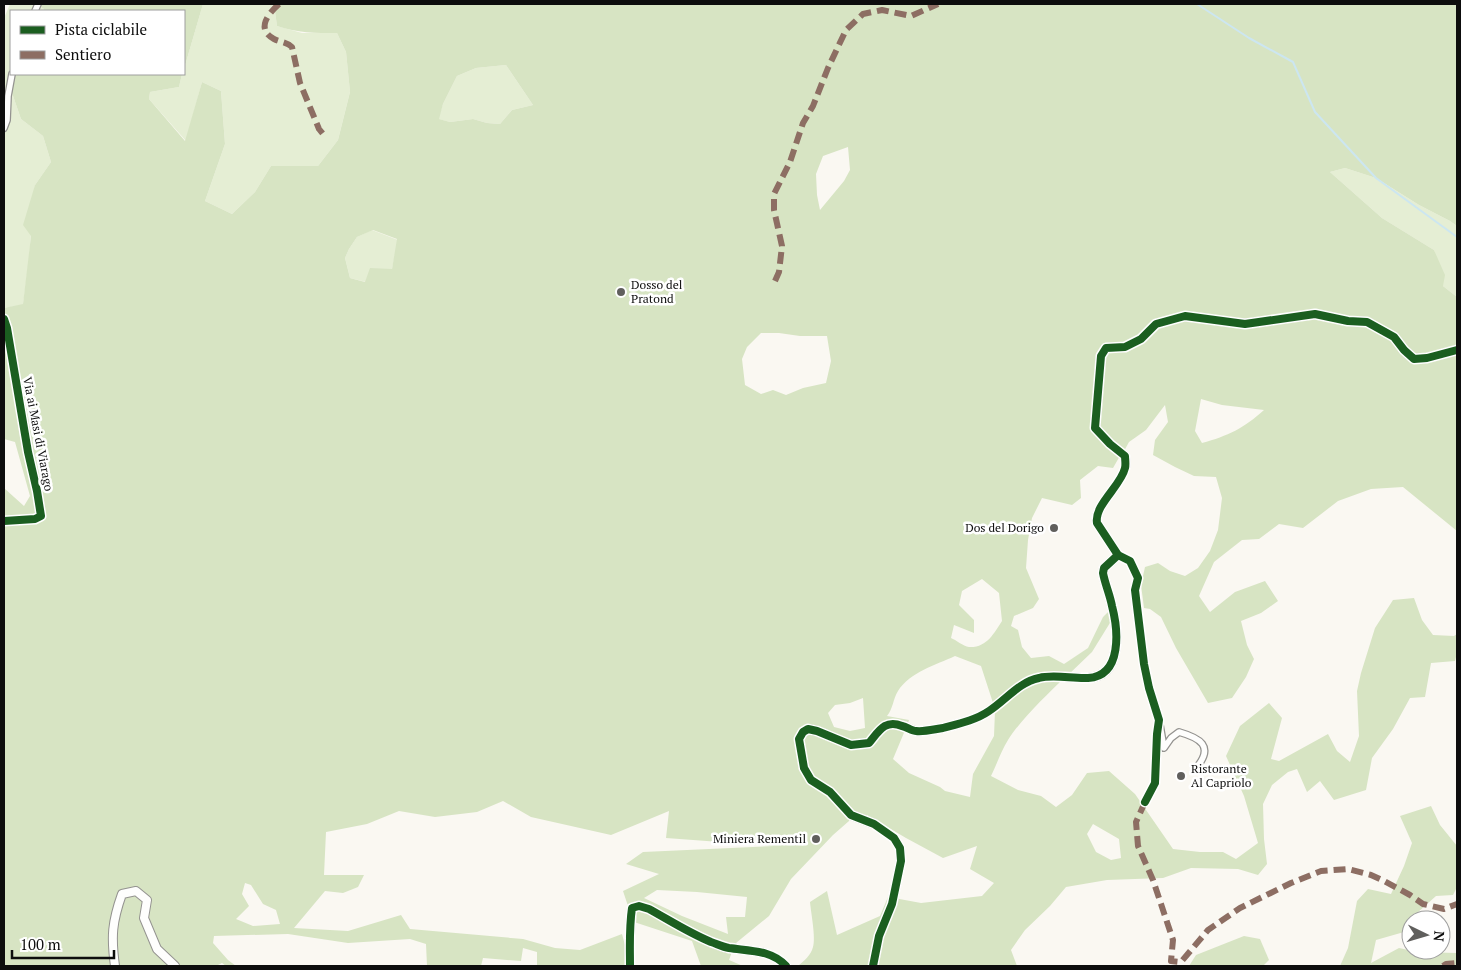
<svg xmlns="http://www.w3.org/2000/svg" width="1461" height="970" font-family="'PT Serif',serif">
<rect width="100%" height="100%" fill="#faf8f2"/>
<!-- green -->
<g fill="#e5eed4">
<path d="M10 4H36L44 9 43 11H11V74H15L11 90 21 119 43 136 51 162 35 185 29 259 23 305 4 308V18Z"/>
<path d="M203 4H274L277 26 302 33H337L346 52 350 92 338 140 318 166H271L255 192 232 214 205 201 225 144 221 91 202 82 186 141 149 99 150 92 179 87 182 74H184V69Z"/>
<path d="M506 65 533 105 512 110 500 124 487 123 473 119 450 122 438 119 443 104 457 76 476 68Z"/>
<path d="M1345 168 1376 178 1419 205 1450 221 1457 226V297L1443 286 1434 250 1382 218 1330 172Z"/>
<path d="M372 230 398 240 392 269 366 282 350 278 345 258 349 249 357 237Z"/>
</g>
<!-- forest -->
<g fill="#d7e4c3" fill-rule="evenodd">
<path d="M36 4H203L184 69V11H43L44 9Z"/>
<path d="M274 4H1457V226L1450 221 1419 205 1376 178 1345 168 1330 172 1382 218 1434 250 1445 275 1443 286 1457 297V349L1415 358 1383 329 1328 315 1245 323 1185 315 1155 324 1140 338 1124 346 1105 347 1094 429 1121 454 1113 468 1098 466 1080 480 1081 498 1072 505 1042 498 1032 518 1028 540 1026 568 1039 599 1033 608 1014 616 1011 626 1018 630 1022 647 1031 658 1049 656 1064 664 1088 648 1103 617 1112 608 1113 618 1092 652 1067 676H1041L994 706 981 666 955 656C936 665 910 672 898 691 893 699 893 709 887 716L909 720 907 726 895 722 869 742 858 744 802 731 803 769 829 792 851 816 849 821 833 835 791 879 769 916 736 943 734 947H727L639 905 630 912 623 891 659 874 626 864 643 852 774 846 666 838 669 811 611 835 531 817 503 801 477 812 435 817 399 811 367 824 326 832 324 875H364L358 887 343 893 325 891 294 928 348 931 401 915 410 929 523 939 555 948 580 950 622 934 629 960V966H537V952L523 948 521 961 483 958 481 966H427L426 944 410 939 348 943 288 934 214 936 213 943 228 960 236 966H226L222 963 216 966H177L158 949 145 918 148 899 136 890 121 893 113 915 114 966H4V488L24 506 30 496 15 442 4 439V308L23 304 31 236 23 225 35 185 51 162 43 136 21 119 11 90 15 74H182L179 87 150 92 149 99 185 141 202 82 221 91 225 144 205 201 232 214 255 192 271 166H318L338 140 350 92 346 52 337 33C316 33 297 33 277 26ZM506 65 533 105 512 110 500 124 487 123 473 119 450 122 439 119 443 104 457 76 476 68ZM848 147 850 170 844 181 820 210 817 195 816 174 823 156ZM373 230 397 239 392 269 370 268 365 282 350 278 345 258 349 249 357 237ZM761 333H779L800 336H827L831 361 826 383 803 388 786 395 773 390 761 394 745 385 742 359 747 347ZM982 579 999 593 1002 621C994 633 987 648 969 647 963 646 956 640 951 638L954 625 974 633V620L959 605 962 591ZM863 698 865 728 850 731 834 727 828 713 835 705 850 703ZM245 883 251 885 263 904 276 910 280 924 253 926 236 919 249 906 242 894ZM657 890 697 892 747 897 745 917H726L728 934 682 916 644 898Z"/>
<path d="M1315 315 1367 323 1382 331 1414 360 1457 351V531L1403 487 1371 489 1338 501 1303 528 1279 524 1259 539 1242 540 1214 562 1199 596 1210 612 1235 592 1265 581 1278 601 1261 613 1241 621 1247 645 1254 659 1246 677 1232 698 1208 703 1176 648 1161 617 1150 609 1144 608 1141 585 1145 567 1158 563 1170 571 1185 576 1198 568 1210 551 1218 530 1222 498 1216 477 1194 476 1175 467 1153 455 1155 440 1168 422 1165 405 1146 430 1129 442 1123 453 1096 428 1102 357 1106 349 1125 348 1156 325 1185 317 1230 322ZM1201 399 1222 405 1264 410C1244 428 1228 436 1202 443L1195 431Z"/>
<path d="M1414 598 1422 620 1433 635 1454 636 1457 634V653L1455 661 1431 663 1425 697 1410 698 1393 729 1372 758 1366 790 1334 800 1320 781 1307 792 1297 769 1288 772 1272 785 1263 804 1264 839 1267 864 1258 875 1238 869 1191 868 1163 878 1107 880 1066 887 1050 906 1025 930 1011 950 1017 966H874L894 898 921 903 982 896 994 883 970 869 977 846 943 858 906 838 867 815 862 818 852 814 812 780 800 746 803 732 808 730 826 737 870 744 888 725 906 728 893 759 909 773 940 787 945 791 970 797 973 774 994 736 995 711 1031 681 1064 678C1047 695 1021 719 1008 740 1001 751 997 764 991 776L1018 790 1041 796 1056 807 1072 795 1087 773 1109 771 1135 794 1173 849 1200 852H1223L1236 859 1258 843 1244 796 1226 756 1240 726 1269 703 1282 718 1271 759 1279 761 1328 734 1337 751 1350 762 1359 736 1357 691 1361 673 1375 628 1393 600ZM1093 824 1119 839 1121 858 1111 860 1096 852 1087 834Z"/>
<path d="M1431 806 1440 825 1457 846V887L1453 895 1436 896 1417 913 1415 920H1411V930L1376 940 1371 963 1399 948 1418 952 1457 953V966H1340L1348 948 1357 901 1368 889 1391 894 1404 866 1412 843 1400 816Z"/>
<path d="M827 891 837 935 880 916 888 897 892 898 872 966H798C804 961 811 955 813 947 816 938 811 913 810 902Z"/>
<path d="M136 892 146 900 143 918 157 950 174 966H116L113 945 122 895Z"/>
<path d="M639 907 733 949 729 960 743 966H701L692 941 634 922 633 909Z"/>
<path d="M1244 936 1260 939 1269 960 1263 966H1189L1196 955Z"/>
</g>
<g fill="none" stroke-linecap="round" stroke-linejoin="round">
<!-- stream -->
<path stroke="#cce6f1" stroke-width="2" d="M1197 4 1249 38 1293 62 1315 112 1376 178 1457 237"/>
<!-- minor casing -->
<g stroke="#949390" stroke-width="8">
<g id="minor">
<path d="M35 11 38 4"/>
<path d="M4 128 7 120 8 96 12 74"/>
<path d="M4 319 7 328 28 452 37 491 41 516 35 519 4 521"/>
<path d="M1118 555 1130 561 1138 578 1135 590 1144 664 1149 688 1159 720 1157 734 1155 783 1145 802"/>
<path d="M1160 725 1164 748 1171 738 1179 732C1200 738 1214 746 1197 767"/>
</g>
</g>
<!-- tertiary casing -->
<g stroke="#949390" stroke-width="10">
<g id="tertiary">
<path d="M115 966C111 937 112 922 122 894L136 891 147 900 144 918 157 949 175 966"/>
<path d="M630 966C630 947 629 928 632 908L639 906 649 909C669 920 689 933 711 942 717 944 723 947 729 948 750 951 772 950 786 966"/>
<path d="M873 966 879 936 892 904 901 861 900 848 894 838 874 824 851 815 830 792 811 780 804 768 799 739 803 732 808 729 817 731 851 745 869 743C879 731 885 719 902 726 907 727 912 731 916 731 925 732 935 729 943 728 958 724 976 720 989 711 1006 700 1019 682 1039 678 1054 674 1073 679 1088 678 1123 676 1118 629 1112 606 1110 595 1105 584 1103 573L1104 568 1118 555 1097 523C1094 505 1121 486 1125 468 1126 464 1125 459 1125 456L1110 444 1095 428 1101 356 1106 348 1125 347 1141 339 1156 324 1185 316 1245 324 1315 314 1348 321 1367 322 1394 337 1404 350 1414 359 1427 358 1457 350"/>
</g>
</g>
<!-- minor -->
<use href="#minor" stroke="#fefefd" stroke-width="5.5"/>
<!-- tertiary -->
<use href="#tertiary" stroke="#fefefd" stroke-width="8"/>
<!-- quiet -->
<g stroke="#8d6e63" stroke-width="6" stroke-dasharray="12 6" stroke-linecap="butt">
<path d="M279 4C269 13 255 29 274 39 280 42 287 42 292 47L300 83 319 129 323 134"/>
<path d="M775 281 779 272 782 246 774 210V194L790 162 803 123 813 106 828 68 846 30 863 14 882 10 911 16 938 4"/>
<path d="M1145 802 1136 822 1138 846 1153 880 1173 940 1171 961 1181 962 1208 930 1240 908 1291 883 1321 871 1348 869 1371 875 1384 881 1410 895 1423 904 1444 909 1457 904"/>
<path d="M1443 966 1446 964 1457 963"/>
</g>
<!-- cycleway casing -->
<g stroke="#fff" stroke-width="11">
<g id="cycleway">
<path d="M4 319 7 328 28 452 37 491 41 516 35 519 4 521"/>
<path d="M1145 802 1155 783 1157 734 1159 720 1149 688 1144 664 1135 590 1138 578 1130 561 1118 555 1097 523C1094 505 1121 486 1125 468 1126 464 1125 459 1125 456L1110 444 1095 428 1101 356 1106 348 1125 347 1141 339 1156 324 1185 316 1245 324 1315 314 1348 321 1367 322 1394 337 1404 350 1414 359 1427 358 1457 350"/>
<path d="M630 966C630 947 629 928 632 908L639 906 649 909C669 920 689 933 711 942 717 944 723 947 729 948 750 951 772 950 786 966"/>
<path d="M873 966 879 936 892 904 901 861 900 848 894 838 874 824 851 815 830 792 811 780 804 768 799 739 803 732 808 729 817 731 851 745 869 743C879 731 885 719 902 726 907 727 912 731 916 731 925 732 935 729 943 728 958 724 976 720 989 711 1006 700 1019 682 1039 678 1054 674 1073 679 1088 678 1123 676 1118 629 1112 606 1110 595 1105 584 1103 573L1104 568 1118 555"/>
</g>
</g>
<!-- cycleway -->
<use href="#cycleway" stroke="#1b5e20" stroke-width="8"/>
</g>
<!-- markers -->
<g fill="#605f5d" stroke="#fff" stroke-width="2">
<circle cx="621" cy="292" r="5"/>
<circle cx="1054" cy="528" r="5"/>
<circle cx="1181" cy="776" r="5"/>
<circle cx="816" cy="839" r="5"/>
</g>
<g text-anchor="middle" stroke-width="5" stroke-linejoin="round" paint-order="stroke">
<!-- poi labels -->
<g font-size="12" fill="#0d0d0d" stroke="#fff" text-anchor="start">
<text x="631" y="289">Dosso del<tspan x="631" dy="14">Pratond</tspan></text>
<text x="1044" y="532" text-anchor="end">Dos del Dorigo</text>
<text x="1191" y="773">Ristorante<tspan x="1191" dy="14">Al Capriolo</tspan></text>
<text x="806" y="843" text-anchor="end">Miniera Rementil</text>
</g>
<!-- street labels -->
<g font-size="12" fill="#0d0d0d" stroke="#fff">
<text transform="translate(38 434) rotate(79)" y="4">Via ai Masi di Viarago</text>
</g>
</g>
<!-- border -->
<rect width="1461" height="970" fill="none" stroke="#0d0d0d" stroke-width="10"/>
<!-- legend -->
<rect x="10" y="10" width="175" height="65" fill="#ffffff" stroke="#9e9e9e"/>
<rect x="20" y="26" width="25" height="8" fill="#1b5e20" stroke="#9e9e9e"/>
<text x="55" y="35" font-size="15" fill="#0d0d0d">Pista ciclabile</text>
<rect x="20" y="51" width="25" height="8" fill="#8d6e63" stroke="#9e9e9e"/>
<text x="55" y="60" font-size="15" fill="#0d0d0d">Sentiero</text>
<!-- north arrow -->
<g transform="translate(1426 935) rotate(95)"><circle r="24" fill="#ffffff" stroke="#9e9e9e"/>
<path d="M0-4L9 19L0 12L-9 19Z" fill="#605f5d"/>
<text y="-8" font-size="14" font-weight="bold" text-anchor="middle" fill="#0d0d0d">N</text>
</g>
<!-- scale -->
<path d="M12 950v8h102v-8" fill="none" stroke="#0d0d0d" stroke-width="2.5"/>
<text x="20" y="950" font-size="15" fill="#0d0d0d" stroke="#ffffff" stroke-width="4" paint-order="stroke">100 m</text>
</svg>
